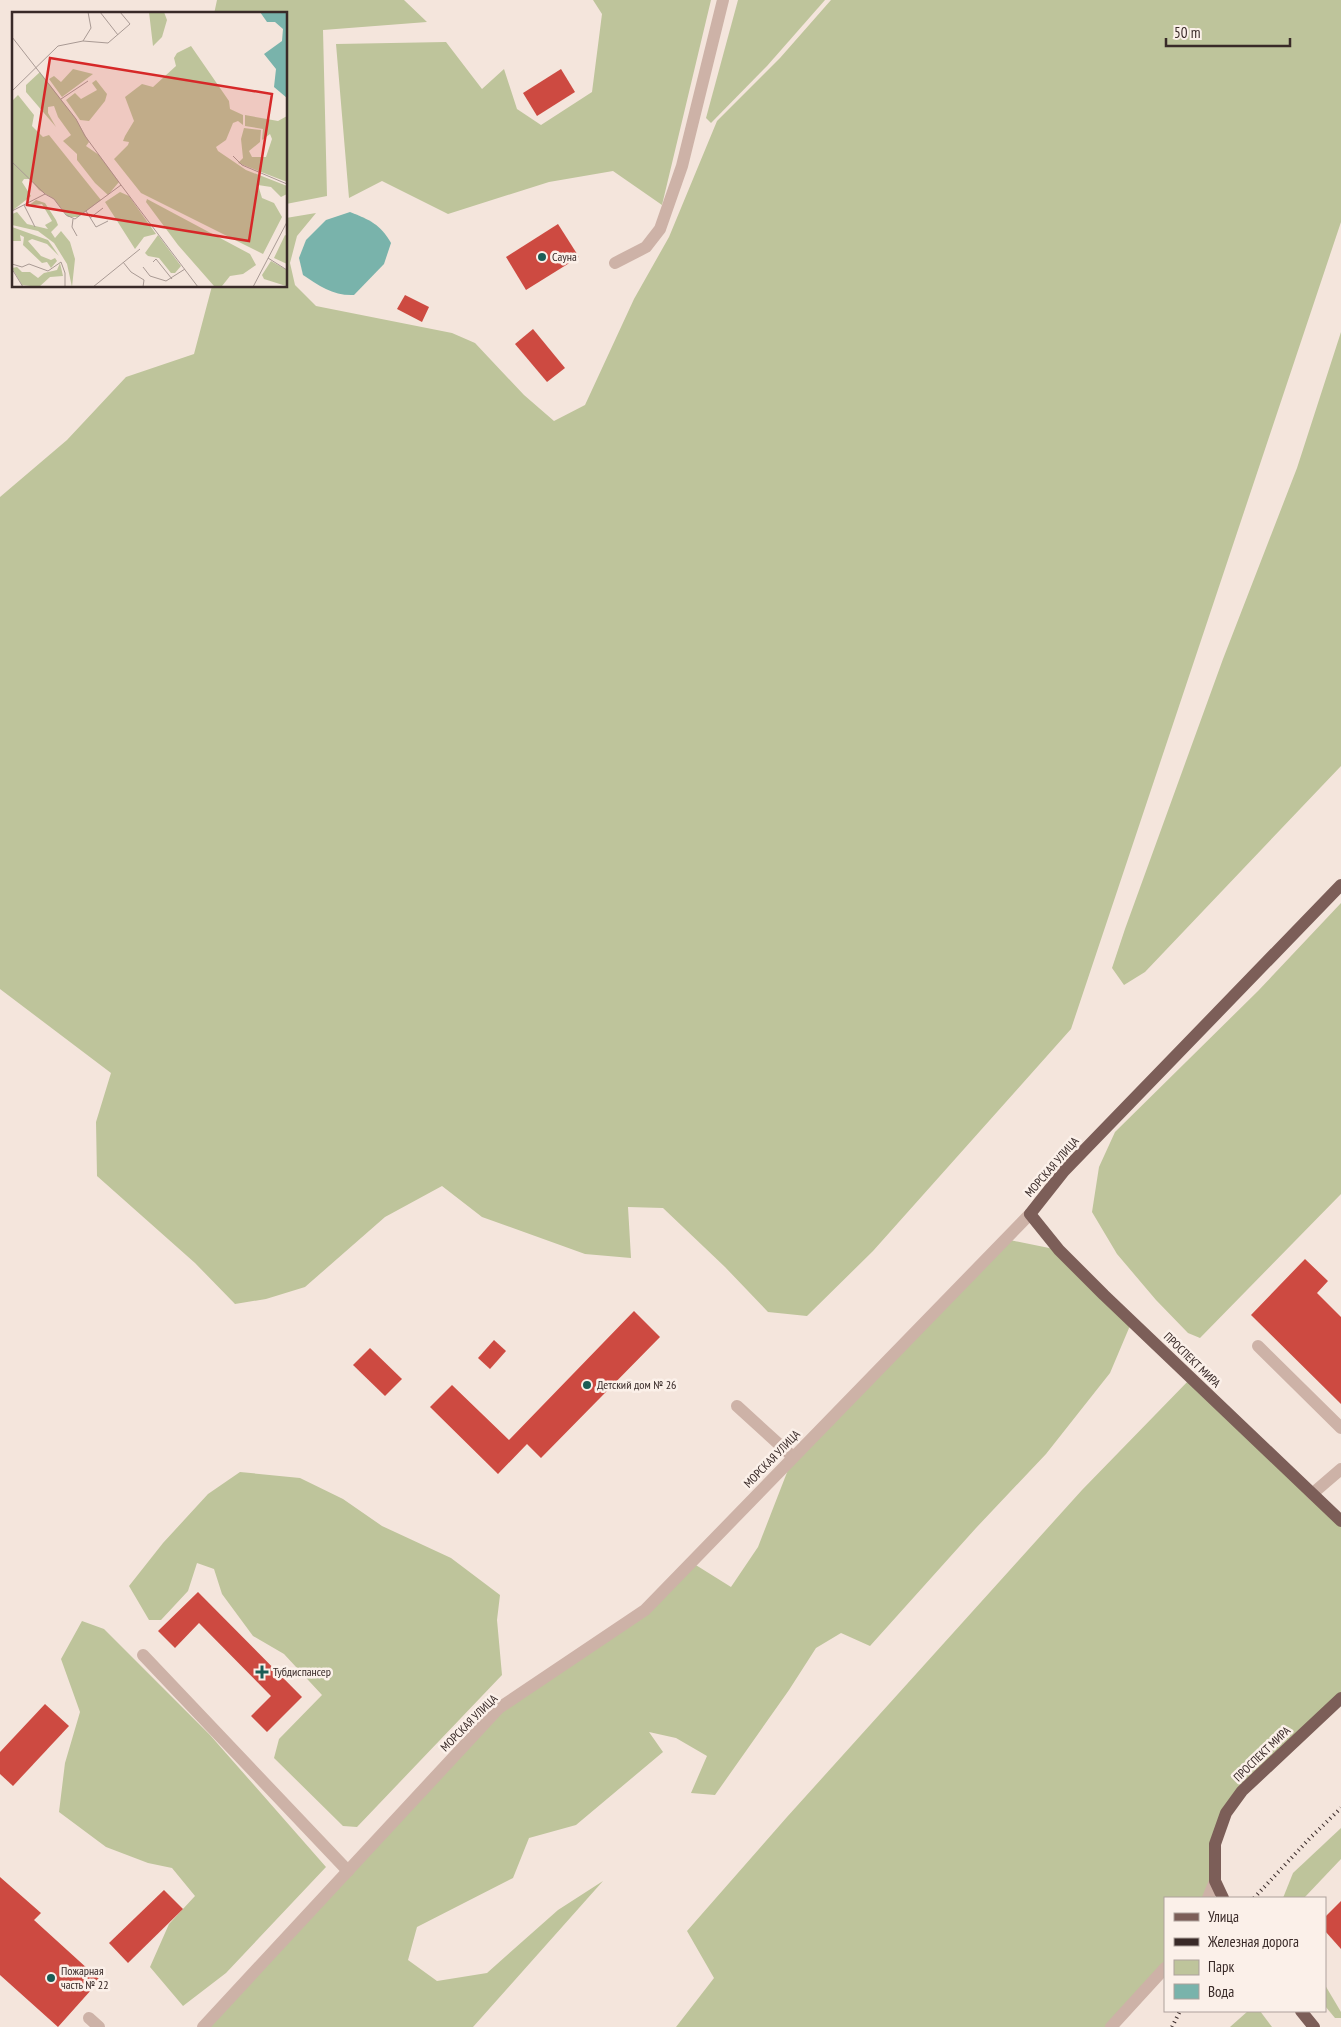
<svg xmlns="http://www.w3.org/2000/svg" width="1341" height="2027" font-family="'PT Sans Narrow',sans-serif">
<rect width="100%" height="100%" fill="#f4e5dc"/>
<!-- green -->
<g fill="#bec49b">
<path d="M217 0H404L427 22 323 30 327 196 286 204V14H214Z"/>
<path d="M593 0H711L662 205 613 171 549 182 448 214 382 181 349 198 336 44 446 42 482 89 504 69 517 109 541 125 592 92 602 14Z"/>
<path d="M738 0H825L767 66 711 123 706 118Z"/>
<path d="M831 0H1341V222L1071 1029 873 1251 807 1316 768 1312 725 1267 663 1208 628 1207 631 1258 585 1254 482 1217 442 1186 385 1217 305 1287 266 1299 235 1304 195 1263 97 1176 96 1122 111 1073 0 989V497L67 440 126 377 194 354 212 286H286V218L316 213 297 236 290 263 295 285 316 306 452 333 475 343 524 395 554 421 585 405 634 299 669 237 717 121 780 58Z"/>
<path d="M1341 332V766L1145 972 1124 985 1112 968 1125 929 1223 659 1297 468Z"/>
<path d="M1341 903V1194L1200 1338 1188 1333 1156 1300 1117 1254 1092 1212 1099 1167 1115 1132 1258 991Z"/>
<path d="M1005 1239 1059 1250 1132 1321 1110 1373 1046 1454 976 1528 870 1646 841 1633 816 1648 789 1690 715 1795 691 1793 707 1756 676 1738 649 1732 663 1752 576 1825 529 1838 513 1878 417 1927 408 1960 437 1981 487 1973 558 1910 603 1881 473 2027H203L499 1708 645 1610 691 1562 731 1587 758 1547 793 1457Z"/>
<path d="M1191 1378 1341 1521V1698L1226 1813 1208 1898H1165V1968L1111 2027H676L714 1978 687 1931 787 1817 1082 1490Z"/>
<path d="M240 1472 300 1478 343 1499 382 1526 451 1558 500 1595 497 1620 502 1675 357 1827 343 1826 274 1758 279 1739 322 1695 284 1654 253 1636 222 1594 214 1569 197 1563 188 1591 161 1620H149L129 1586 163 1543 208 1494Z"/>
<path d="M82 1621 104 1629 210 1735 326 1867 226 1973 183 2006 150 1967 169 1924 195 1896 172 1868 148 1863 106 1847 59 1812 65 1763 80 1712 61 1659Z"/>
<path d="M1341 1828V1859L1304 1898H1283L1293 1873Z"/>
<path d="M1325 1985 1341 2012V2018H1335L1325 2006Z"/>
<path d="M1248 2011H1260L1272 2027H1230Z"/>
</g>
<!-- water -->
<path fill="#79b3ab" d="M350 212C370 220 380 224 391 243L384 264 354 295C334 296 319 286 303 275L299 258 306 240 326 220Z"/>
<!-- building -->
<g fill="#cd4a41">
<path d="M561 69 575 92 537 116 523 93Z"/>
<path d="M558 224 579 257 526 290 506 257Z"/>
<path d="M405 295 429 307 422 322 397 309Z"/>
<path d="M533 329 565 368 547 382 515 344Z"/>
<path d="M1305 1259 1328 1281 1317 1293 1341 1317V1404L1251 1315Z"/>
<path d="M634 1311 660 1337 541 1458 527 1444 498 1474 430 1407 452 1385 509 1440Z"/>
<path d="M494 1340 506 1351 490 1369 478 1358Z"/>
<path d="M370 1348 402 1379 385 1396 353 1365Z"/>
<path d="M198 1592 302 1697 267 1732 251 1716 271 1696 199 1623 175 1648 158 1631Z"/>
<path d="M45 1704 69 1726 13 1786 0 1774V1752Z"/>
<path d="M0 1877 41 1913 34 1920 100 1980 58 2027 0 1975Z"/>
<path d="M164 1890 183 1909 128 1963 109 1943Z"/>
<path d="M1341 1901V1949L1325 1931V1917Z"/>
</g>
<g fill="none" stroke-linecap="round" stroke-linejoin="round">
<!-- minor -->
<g stroke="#cdb2a7" stroke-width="12">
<path d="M615 263 646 247 660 229 682 166 723 0"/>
<path d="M1258 1346 1341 1428"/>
<path d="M737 1406 793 1457"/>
<path d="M1312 1494 1341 1469"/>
<path d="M143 1655 348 1871"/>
<path d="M1208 1898 1215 1881"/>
<path d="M89 2018 99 2027"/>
<path d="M203 2027 499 1708 645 1610 1030 1214"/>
<path d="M1111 2027 1165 1968"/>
</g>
<!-- major -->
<g stroke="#7c5e58" stroke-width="12">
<path d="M1341 885 1064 1171 1030 1214 1059 1250 1104 1295 1341 1521"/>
<path d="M1223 1898 1215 1881V1844L1226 1813 1242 1791 1341 1698"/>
<path d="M1301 2011 1314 2027"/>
</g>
<!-- rail -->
<g stroke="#392a28" stroke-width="4" stroke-dasharray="1 4" stroke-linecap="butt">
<path d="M1254 1898 1310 1838 1341 1808"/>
<path d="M1172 2027 1180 2011"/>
</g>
</g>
<!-- markers -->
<g fill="#1b5d56" stroke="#fbf0e9" stroke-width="2">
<circle cx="542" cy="257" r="5"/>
<circle cx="587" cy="1385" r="5"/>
<path d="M259.5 1664.5h5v5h5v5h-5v5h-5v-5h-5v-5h5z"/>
<circle cx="51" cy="1978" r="5"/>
</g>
<g text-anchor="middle" stroke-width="5" stroke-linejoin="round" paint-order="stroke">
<!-- poi labels -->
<g font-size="12" fill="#392a28" stroke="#fbf0e9" text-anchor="start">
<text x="552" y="261">Сауна</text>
<text x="597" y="1389">Детский дом № 26</text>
<text x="273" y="1676">Тубдиспансер</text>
<text x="61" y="1975">Пожарная<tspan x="61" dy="14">часть № 22</tspan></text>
</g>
<!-- street labels -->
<g font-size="12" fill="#392a28" stroke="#fbf0e9">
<text transform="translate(1052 1167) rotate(-49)" y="4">МОРСКАЯ УЛИЦА</text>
<text transform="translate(1192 1360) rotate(44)" y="4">ПРОСПЕКТ МИРА</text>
<text transform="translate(772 1459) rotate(-46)" y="4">МОРСКАЯ УЛИЦА</text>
<text transform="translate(469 1723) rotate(-45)" y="4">МОРСКАЯ УЛИЦА</text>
<text transform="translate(1262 1754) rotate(-44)" y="4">ПРОСПЕКТ МИРА</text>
</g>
</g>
<!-- overview -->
<g transform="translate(12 12)">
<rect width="275" height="275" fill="#f4e5dc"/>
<path d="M137 0H152L155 8 150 25 141 34ZM179 34 217 89 218 97 231 103V113L226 109 221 111 214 128 204 135 206 139 234 158 275 174V182L269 185 259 175 246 173 250 186 262 191 270 205 251 242 129 181 102 147 116 133 117 130 111 129 113 124 122 109 113 85 130 72 141 75 164 54 162 46 165 41ZM61 57 81 62 50 85 37 67 42 64 49 70ZM28 60 64 107 77 130 74 134 87 143 107 170 96 183 83 171 65 148V142L51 129 59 123 46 105 42 94 36 95V101L44 115 14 80V73ZM84 68 95 82 93 89 77 109 68 108 54 88 63 81 69 87 85 78 80 71ZM6 83 22 103 20 114 31 125 37 123 89 188 66 205H56L42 187 27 178 18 167H12L10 170 19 184 0 199V89ZM233 103 266 109 275 104V170L226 151 231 146 229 127 232 116 249 118 248 130 237 139 240 145H254L260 127 258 122 250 128 251 117 233 114ZM108 180 117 184 144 222 132 225 123 237 93 190ZM135 187 238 242 244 253 231 262 218 264 210 274H202L166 233 134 190ZM24 188 33 191 44 208 46 213 39 220 43 226 49 219 58 230 63 247 60 275 55 252 42 231 26 219 0 213V202L5 200 15 212 36 217 33 213 40 209 30 192 16 194ZM0 215 36 228 47 244 35 232 20 227 16 229 29 244 39 248 43 246 45 249 39 256 35 250 30 251 11 233 12 225 8 223 9 229H0ZM146 223 169 254 163 261H159L147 246 136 244 133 241ZM273 223 275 224V252L262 246ZM259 249 275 258 274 274 252 267 250 263ZM48 251 51 264 38 265 27 275 10 273 0 256 5 255 10 260H18L26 266 32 261 45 258Z" fill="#bec49b"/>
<path d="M248 0H275V86L262 75 264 57 252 42 270 29 271 17 263 10H255Z" fill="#79b3ab"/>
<path fill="none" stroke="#a99a94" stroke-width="1" d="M88 0 106 23M0 25 64 107 73 124 109 173M71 29 79 16 76 0M0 79 46 34 71 29 96 31 118 12 108 0M49 87 76 69M221 144 230 153 275 172M0 150 33 182M12 193 23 215M0 199 33 182 42 187 54 203 63 207 109 173 186 275M74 199 84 215 96 209M78 206 91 196M61 207 60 215 65 224M256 246 275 258M111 250 119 260 132 268 131 275M141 250 144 247 160 267M0 252 10 255 17 252 36 259 49 250 53 261V275M131 255 138 264 154 269 173 257M0 257 11 275M81 275 128 237M241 275 275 210"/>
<path fill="#d62828" fill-opacity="0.15" stroke="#d62828" stroke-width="2.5" d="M38 46 260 82 237 229 15 193Z"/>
<rect width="275" height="275" fill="none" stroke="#392a28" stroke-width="2.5"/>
</g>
<!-- legend -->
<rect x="1164" y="1897" width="162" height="115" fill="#fbf0e9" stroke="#ada19c"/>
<rect x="1174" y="1913" width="25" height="8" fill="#7c5e58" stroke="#ada19c"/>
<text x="1208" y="1922" font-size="15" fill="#392a28">Улица</text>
<rect x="1174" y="1938" width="25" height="8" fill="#392a28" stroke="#ada19c"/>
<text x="1208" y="1947" font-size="15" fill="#392a28">Железная дорога</text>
<rect x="1174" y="1960" width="25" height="15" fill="#bec49b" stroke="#ada19c"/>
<text x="1208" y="1972" font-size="15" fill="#392a28">Парк</text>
<rect x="1174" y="1984" width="25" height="15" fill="#79b3ab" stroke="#ada19c"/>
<text x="1208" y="1997" font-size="15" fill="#392a28">Вода</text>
<!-- scale -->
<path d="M1166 38v8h124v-8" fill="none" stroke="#392a28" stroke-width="2.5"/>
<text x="1174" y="38" font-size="15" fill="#392a28" stroke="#fbf0e9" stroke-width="4" paint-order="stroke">50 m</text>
</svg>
